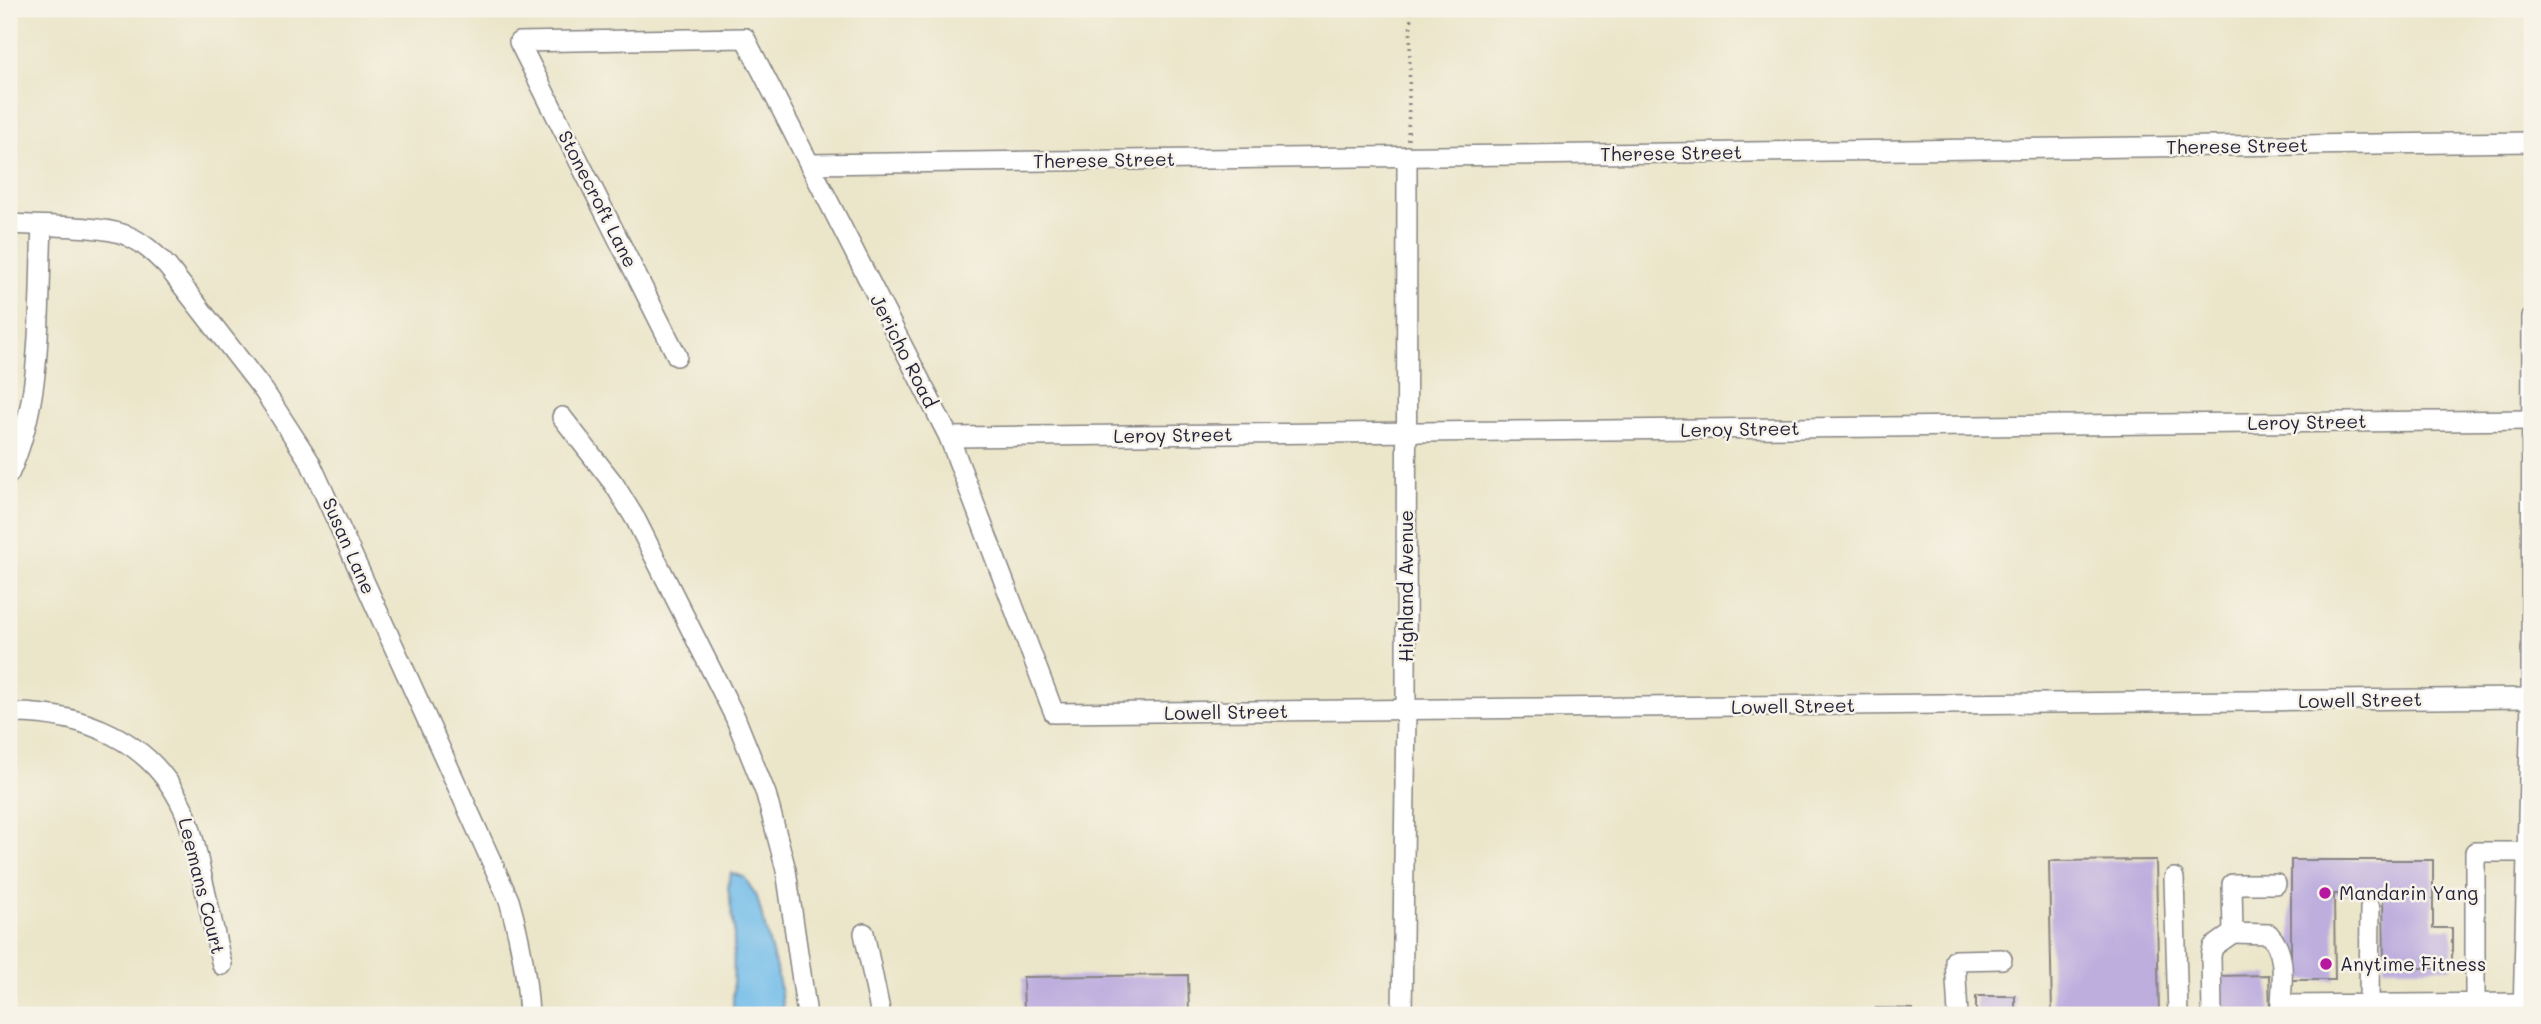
<svg xmlns="http://www.w3.org/2000/svg" width="2541" height="1024" font-family="Mali,sans-serif">
<rect width="100%" height="100%" fill="#f7f3e8"/>
<filter id="ink" filterUnits="userSpaceOnUse"><feTurbulence type="fractalNoise" baseFrequency=".0143" numOctaves="2"/><feDisplacementMap in="SourceGraphic" scale="14" xChannelSelector="R" yChannelSelector="G"/><feConvolveMatrix kernelMatrix="1 2 1 2 8 2 1 2 1" color-interpolation-filters="sRGB"/></filter>
<filter id="wash" filterUnits="userSpaceOnUse"><feTurbulence type="fractalNoise" baseFrequency=".00686" numOctaves="4" result="noise"/><feDisplacementMap in="SourceGraphic" scale="28" xChannelSelector="R" yChannelSelector="G"/><feGaussianBlur stdDeviation="1.57" result="paint"/><feColorMatrix in="noise" values="0 0 0 0 0 0 0 0 0 0 0 0 0 0 0 0 0 1.4 0 .05"/><feComposite in="paint" operator="in"/></filter>
<g filter="url(#wash)">
<rect width="100%" height="100%" fill="#ebe5c9"/>
<!-- water -->
<path fill="#70bbe9" stroke="#496e92" stroke-width="2" d="M731 873 744 877 757 897 778 976 784 1015H733L734 928 728 888Z"/>
<g id="blocks">
<!-- building -->
<g fill="#bdaede">
<path d="M2156 860 2159 1015H2052L2049 861Z"/>
<path d="M2291 860H2433V928H2452V968H2384L2383 894H2334L2335 980H2291Z"/>
<path d="M1188 975 1189 1015H1024L1023 977Z"/>
<path d="M2269 975 2270 1015H2215V976Z"/>
<rect x="1976" y="996" width="39" height="19"/>
<path d="M1876 1008 1913 1009V1015H1876Z"/>
</g>
</g>
</g>
<g filter="url(#ink)">
<use href="#blocks" fill-opacity="0" stroke="#868482" stroke-width="2"/>
<g fill="none" stroke-linecap="round" stroke-linejoin="round">
<!-- minor casing -->
<g stroke="#868482" stroke-width="22">
<g id="minor">
<path d="M809 164 2532 142"/>
<path d="M9 224C37 226 105 225 128 236 144 243 155 254 167 266L264 391 310 462 509 900C520 938 527 975 529 1015"/>
<path d="M677 356 519 42 745 38 949 437 1054 713 2531 698"/>
<path d="M562 417 614 484 636 520 735 717 766 794 786 870 807 1015"/>
<path d="M949 437 2531 420"/>
<path d="M9 474C44 398 38 308 42 226"/>
<path d="M9 713C82 712 152 739 184 810 193 831 197 855 202 877 209 906 215 936 222 965"/>
<path d="M2174 878 2178 1015"/>
<path d="M2276 884H2232L2233 933 2269 934C2287 953 2282 980 2281 1005"/>
<path d="M864 933 881 1015"/>
<path d="M2475 1002V852H2526"/>
<path d="M2369 1003 2370 908"/>
<path d="M1402 1015 1406 710 1407 156"/>
<path d="M1958 1015 1955 960 2002 959"/>
<path d="M2212 1015 2211 956 2213 947 2233 933"/>
<path d="M2281 1015V1005L2524 1003"/>
<path d="M2523 1015 2531 698 2532 317"/>
</g>
</g>
<!-- path -->
<path stroke="#868482" stroke-width="3.5" stroke-dasharray="2 5" stroke-linecap="butt" d="M1408 140 1411 9"/>
<!-- minor -->
<use href="#minor" stroke="#fff" stroke-width="19"/>
</g>
</g>
<!-- markers -->
<g fill="#b5179e" stroke="#f7f3e8" stroke-width="2.5">
<circle cx="2325" cy="893" r="7"/>
<circle cx="2326" cy="964" r="7"/>
</g>
<g text-anchor="middle" stroke-width="5" stroke-linejoin="round" paint-order="stroke">
<!-- street labels -->
<g font-size="19" fill="#22223b" stroke="#f7f3e8">
<text transform="translate(2237 146) rotate(-1)" y="7">Therese Street</text>
<text transform="translate(1671 153) rotate(-1)" y="7">Therese Street</text>
<text transform="translate(1104 160) rotate(-1)" y="7">Therese Street</text>
<text transform="translate(598 199) rotate(63)" y="7">Stonecroft Lane</text>
<text transform="translate(904 351) rotate(63)" y="7">Jericho Road</text>
<text transform="translate(2307 422) rotate(-1)" y="7">Leroy Street</text>
<text transform="translate(1740 429) rotate(-1)" y="7">Leroy Street</text>
<text transform="translate(1173 435) rotate(-1)" y="7">Leroy Street</text>
<text transform="translate(349 546) rotate(66)" y="7">Susan Lane</text>
<text transform="translate(1406 586) rotate(-90)" y="7">Highland Avenue</text>
<text transform="translate(2360 700) rotate(-1)" y="7">Lowell Street</text>
<text transform="translate(1793 706) rotate(-1)" y="7">Lowell Street</text>
<text transform="translate(1226 712) rotate(-1)" y="7">Lowell Street</text>
<text transform="translate(202 886) rotate(76)" y="7">Leemans Court</text>
</g>
<!-- poi labels -->
<g font-size="19" fill="#22223b" stroke="#f7f3e8" text-anchor="start">
<text x="2339" y="900">Mandarin Yang</text>
<text x="2340" y="971">Anytime Fitness</text>
</g>
</g>
<!-- margin -->
<rect width="2541" height="1024" fill="none" stroke="#f7f3e8" stroke-width="35"/>
</svg>
